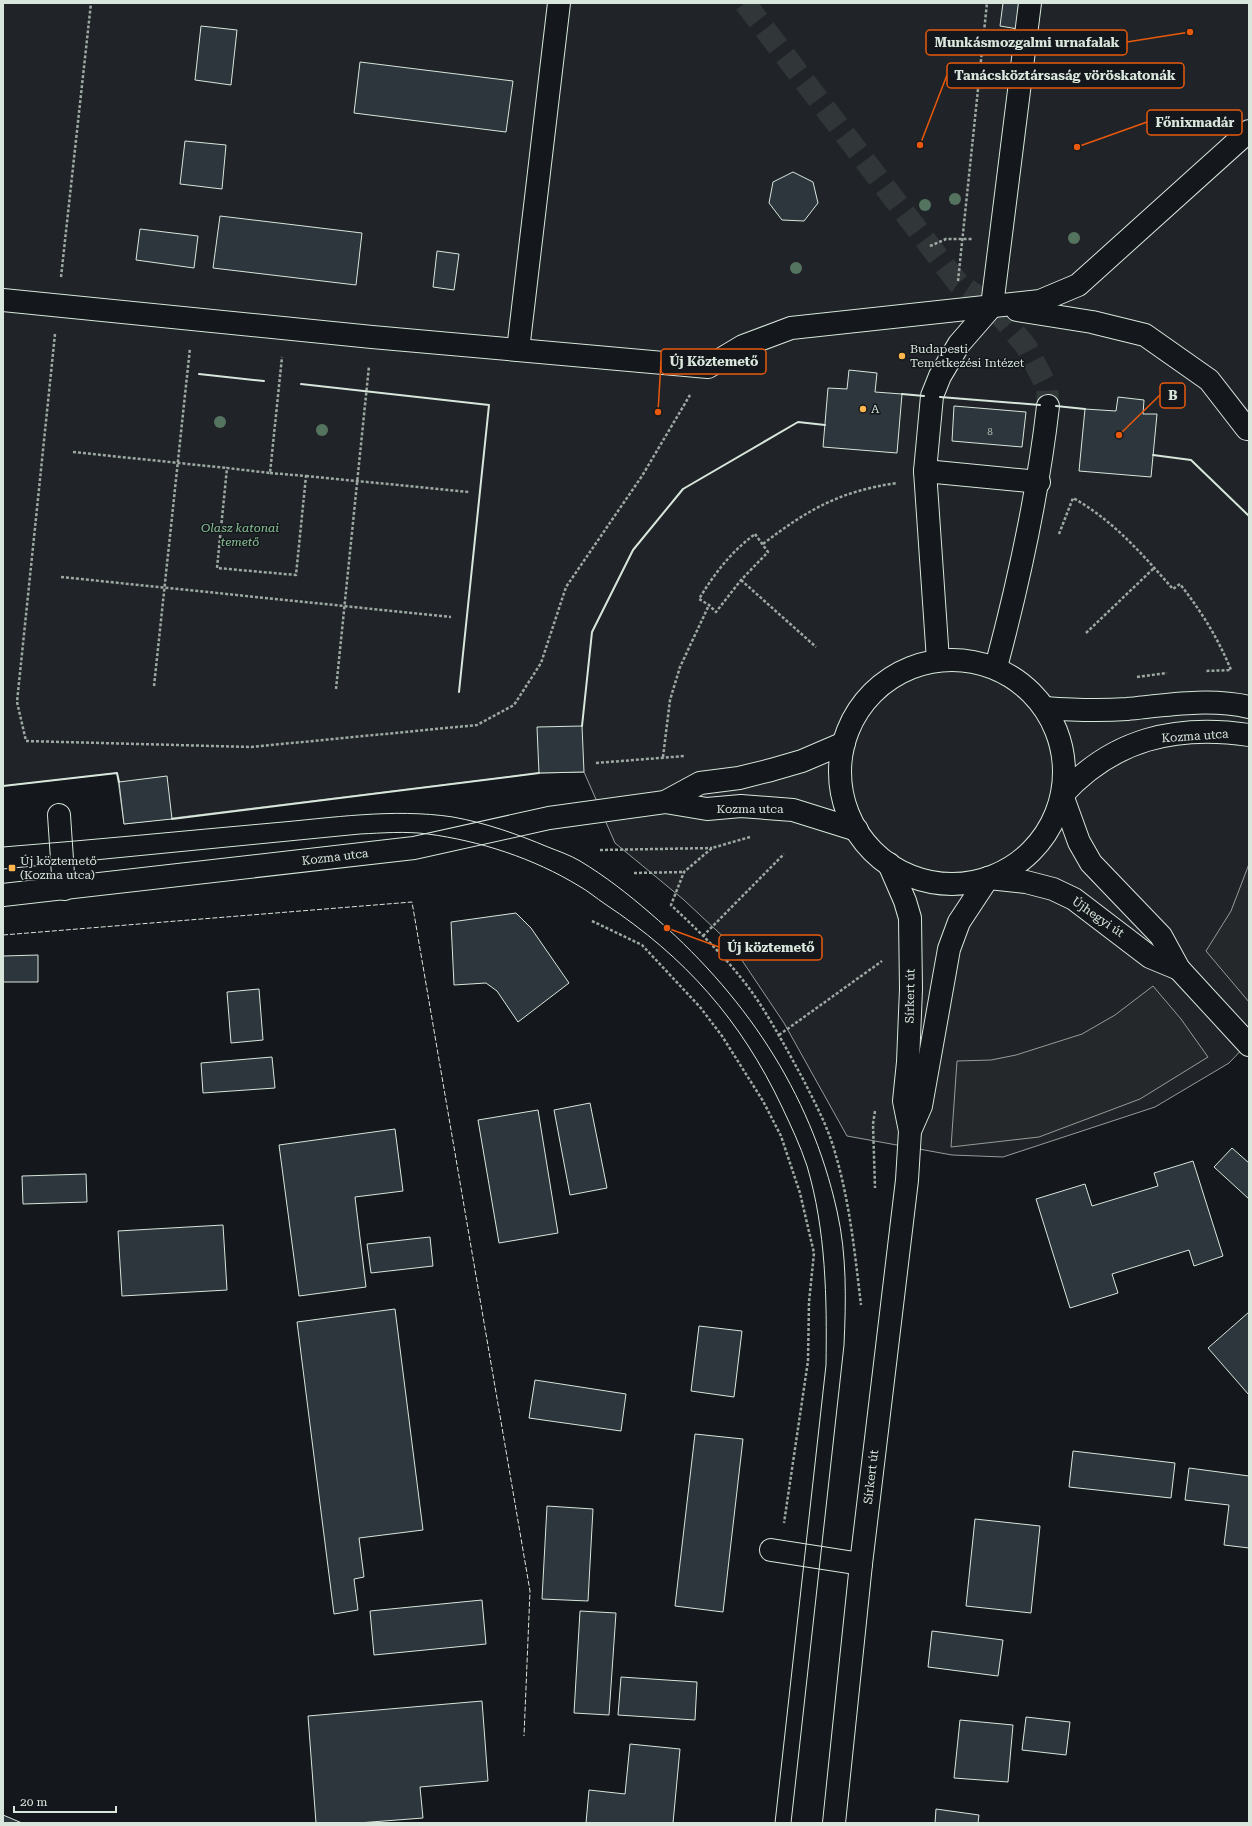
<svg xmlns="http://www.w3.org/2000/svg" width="1252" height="1826" font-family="'Roboto Serif',serif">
<rect width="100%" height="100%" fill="#14181c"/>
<!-- green -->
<path fill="#202428" stroke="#939e99" d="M3 3H1249V1042L1229 1063 1155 1107 1003 1157 952 1155 847 1136 784 1023 731 944 684 900 615 843 584 772 539 773 124 824 117 773 3 786Z"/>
<!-- parking -->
<g fill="#24282b" stroke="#939e99">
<path d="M1249 864V1002L1206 951 1231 911Z"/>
<path d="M1153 986 1181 1019 1208 1057 1140 1099 1039 1137 951 1147 957 1061 991 1060 1016 1055 1082 1034 1115 1015Z"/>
</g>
<!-- building -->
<g fill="#2c363c" stroke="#d8e6dc">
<path d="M1003 3H1021L1018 29 1000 26Z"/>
<path d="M201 26 237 30 231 85 195 80Z"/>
<path d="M360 62 513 81 506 132 354 113Z"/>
<path d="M185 141 226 145 222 189 180 184Z"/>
<path d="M793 172 813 182 818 203 804 221 782 220 769 203 773 182Z"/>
<path d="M220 216 362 233 356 285 213 268Z"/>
<path d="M140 229 198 236 194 268 136 260Z"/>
<path d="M437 251 459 254 454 290 433 287Z"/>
<path d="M849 370 877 373 875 392 902 394 897 453 823 447 828 388 847 389Z"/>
<path d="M1118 397 1144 400 1143 414H1157L1151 477 1079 471 1085 409 1116 411Z"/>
<path d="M954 406 1026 412 1022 447 952 441Z"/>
<path d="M582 726 584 772 539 773 537 727Z"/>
<path d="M167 776 172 819 124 824 119 782Z"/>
<path d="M516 913 531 928 569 983 518 1022 497 991 486 983 454 985 451 922Z"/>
<path d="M38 955V982H3V956Z"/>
<path d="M259 989 263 1040 231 1043 227 992Z"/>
<path d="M272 1057 275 1088 203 1093 201 1063Z"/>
<path d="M590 1103 607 1188 570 1195 554 1110Z"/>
<path d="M538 1110 558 1233 499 1243 478 1120Z"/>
<path d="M395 1129 403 1191 355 1197 366 1287 299 1296 279 1145Z"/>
<path d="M1232 1148 1249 1163V1199L1214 1167Z"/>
<path d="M1193 1161 1223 1256 1194 1266 1189 1250 1112 1274 1118 1293 1070 1308 1036 1199 1085 1184 1092 1206 1158 1186 1154 1173Z"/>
<path d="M86 1174 87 1202 23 1204 22 1176Z"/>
<path d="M223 1225 227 1290 122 1296 118 1231Z"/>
<path d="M430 1237 433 1266 371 1273 367 1244Z"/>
<path d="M395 1309 423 1530 359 1538 364 1577 354 1579 358 1610 334 1614 297 1322Z"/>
<path d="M1249 1312V1395L1208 1348Z"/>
<path d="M699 1326 742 1331 734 1397 691 1391Z"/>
<path d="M535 1380 626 1394 621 1431 529 1418Z"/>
<path d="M695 1434 743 1439 723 1612 675 1606Z"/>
<path d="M1073 1451 1175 1463 1171 1498 1069 1487Z"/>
<path d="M1189 1468 1249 1476V1548L1224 1545 1229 1505 1185 1500Z"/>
<path d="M547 1506 593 1509 588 1601 542 1599Z"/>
<path d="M975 1519 1040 1526 1031 1613 966 1606Z"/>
<path d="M482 1600 486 1644 374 1655 370 1611Z"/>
<path d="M580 1611 616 1613 609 1715 574 1713Z"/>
<path d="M932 1631 1003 1640 998 1676 928 1667Z"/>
<path d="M621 1677 697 1682 695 1720 618 1715Z"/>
<path d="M482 1701 488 1781 420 1787 423 1818 358 1823H316L308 1716Z"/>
<path d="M1026 1717 1070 1722 1066 1755 1022 1750Z"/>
<path d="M960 1720 1013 1725 1008 1782 954 1778Z"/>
<path d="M630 1744 680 1749 673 1823H586L589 1790 625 1794Z"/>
<path d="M936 1809 979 1815 978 1823H935Z"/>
<path d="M3 1815 22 1823H3Z"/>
</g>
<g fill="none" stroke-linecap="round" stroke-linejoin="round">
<!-- minor-tunnel -->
<path stroke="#313739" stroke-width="22" stroke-dasharray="22 11" stroke-linecap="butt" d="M745 3 958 283 992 306 1026 346 1047 387 1048 406"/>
<!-- minor casing -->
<g stroke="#d8e6dc" stroke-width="24">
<g id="minor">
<path d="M3 300 372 337 708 367 743 346 791 328 1040 301 1078 285 1249 131"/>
<path d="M1017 310 1092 322 1145 335 1209 380 1247 429H1249"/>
<path d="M518 350 559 3"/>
<path d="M925 471 1039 482"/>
<path d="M938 660 925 471 932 396 940 376 959 344 992 306 1030 3"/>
<circle cx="952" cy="772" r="112"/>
<path d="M996 667C1019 581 1038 494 1048 406"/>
<path d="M1045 708C1072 710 1100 711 1127 709 1167 705 1209 698 1249 707"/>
<path d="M1062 795 1079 842 1091 863 1161 936 1179 969 1249 1045"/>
<path d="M1062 795C1113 739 1176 724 1249 735"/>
<path d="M665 802 700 783 739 778 771 770 802 761 844 743"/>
<path d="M59 815 64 889"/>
<path d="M989 878 1026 882 1053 889 1074 899 1150 957 1179 969"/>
<path d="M3 895 414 848 549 818 665 802 707 809 741 806 793 810 857 830"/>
<path d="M910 1131 921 1106 949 949 959 922 988 878"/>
<path d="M771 1550 861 1564"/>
<path d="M834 1823 861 1564 907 1180 910 1131 904 1101 908 1062 911 989 910 918 905 901 889 864"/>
</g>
</g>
<!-- path -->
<g stroke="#9da8a2" stroke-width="2.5" stroke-dasharray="3 2" stroke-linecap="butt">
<path d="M930 246 946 239H972"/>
<path d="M61 277 91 3"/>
<path d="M958 281 987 3"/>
<path d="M55 334 17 702 26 741 251 747 477 725 514 705 541 663 566 587 642 476 690 395"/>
<path d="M73 452 227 468"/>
<path d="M270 473 306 476 296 575 217 568 227 468 270 473 282 357"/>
<path d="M306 476 469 492"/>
<path d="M755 534 768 552 741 580 716 612 709 605 699 599C714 574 731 552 755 534Z"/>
<path d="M1059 534 1073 498C1113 520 1143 555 1173 589L1180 584C1201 611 1218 638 1231 670L1206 671"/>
<path d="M763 544C807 510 840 491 897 483"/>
<path d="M61 577 451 617"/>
<path d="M741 580 816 647"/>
<path d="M1086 633 1154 568"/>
<path d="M1137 677 1167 673"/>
<path d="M154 686 190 348"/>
<path d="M336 689 369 366"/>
<path d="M663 757 670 700 680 667 709 605"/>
<path d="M596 763 685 756"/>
<path d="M750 837 712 848 684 872 671 905C703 935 736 967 760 1004 776 1029 790 1055 804 1081 816 1105 829 1129 836 1156 850 1204 855 1255 861 1305"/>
<path d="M600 850 712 848"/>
<path d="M634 873 684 872"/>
<path d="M592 921 642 945 700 1007 722 1036 763 1101 781 1136 800 1193 814 1253 809 1302 808 1361 784 1523"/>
<path d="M703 936 784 854"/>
<path d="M779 1035 882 961"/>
<path d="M875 1111 873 1124 875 1188"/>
</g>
<!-- minor -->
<use href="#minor" stroke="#14181c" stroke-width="22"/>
<!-- tram -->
<g stroke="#d8e6dc" stroke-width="1">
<path d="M3 847C93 840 182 831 272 823 331 818 393 808 453 817 486 823 517 834 548 847 558 851 570 855 580 861 605 876 628 894 650 913 743 993 810 1090 837 1211 847 1255 846 1300 844 1345L791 1823"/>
<path d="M3 869 360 834C382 833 405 831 428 834 480 841 533 858 579 886 588 891 596 898 605 904 685 957 741 1020 782 1107 791 1126 800 1145 807 1166 826 1230 827 1298 826 1365L775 1823"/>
</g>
<!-- fence -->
<path stroke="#d8e6dc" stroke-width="1" stroke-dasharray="5 2" stroke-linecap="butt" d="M3 935 412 902 530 1591 524 1736"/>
<!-- wall -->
<g stroke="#d8e6dc" stroke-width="2">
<path d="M199 374 264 381"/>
<path d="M301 384 489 405 459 692"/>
<path d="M902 394 924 396"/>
<path d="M940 397 1040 405"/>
<path d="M1056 406 1085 409"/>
<path d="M1153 455 1191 460 1249 516"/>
<path d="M582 726 592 632 633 550 683 489 798 422 825 425"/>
<path d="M3 786 117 773 119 782"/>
<path d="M172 819 539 773"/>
</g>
</g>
<!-- trees -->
<g fill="#55745f">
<circle cx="955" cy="199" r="6"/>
<circle cx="925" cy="205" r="6"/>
<circle cx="1074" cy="238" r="6"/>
<circle cx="796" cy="268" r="6"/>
<circle cx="220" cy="422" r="6"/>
<circle cx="322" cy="430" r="6"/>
</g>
<!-- markers -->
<g fill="#ffb74d" stroke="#14181c" stroke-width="1.5">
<circle cx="902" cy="356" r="4"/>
<circle cx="863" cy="409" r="4"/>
<rect x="8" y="864" width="8" height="8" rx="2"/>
</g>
<g text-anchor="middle" stroke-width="3" stroke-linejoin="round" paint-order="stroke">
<!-- number labels -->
<g font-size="10" fill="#adbab4">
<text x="990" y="435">8</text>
</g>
<!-- poi labels -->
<g font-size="12" fill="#d8e6dc" stroke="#14181c" text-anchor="start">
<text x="910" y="353">Budapesti<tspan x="910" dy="14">Temetkezési Intézet</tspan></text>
<text x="871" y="413">A</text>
<text x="20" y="865">Új köztemető<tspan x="20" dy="14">(Kozma utca)</tspan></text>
</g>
<!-- park labels -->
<g font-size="12" font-style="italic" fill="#8ac095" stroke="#14181c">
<text x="240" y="532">Olasz katonai<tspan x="240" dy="14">temető</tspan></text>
</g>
<!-- street labels -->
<g font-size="12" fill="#d8e6dc" stroke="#14181c">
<text transform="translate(1195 736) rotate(-4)" y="4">Kozma utca</text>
<text x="750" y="813">Kozma utca</text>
<text transform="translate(335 857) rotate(-7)" y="4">Kozma utca</text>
<text transform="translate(1098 917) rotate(35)" y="4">Újhegyi út</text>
<text transform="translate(910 996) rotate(-89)" y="4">Sírkert út</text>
<text transform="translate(871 1477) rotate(-83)" y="4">Sírkert út</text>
</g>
</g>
<!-- callouts -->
<path fill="none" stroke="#e8590c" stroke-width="1.5" d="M1190 32L1127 42M920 145L947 75M1077 147L1147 122M658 412L661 361M1119 435L1160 395M667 928L719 947"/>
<g fill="#e8590c" stroke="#14181c" stroke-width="1.5">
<circle cx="1190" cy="32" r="4"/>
<circle cx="920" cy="145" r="4"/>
<circle cx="1077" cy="147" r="4"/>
<circle cx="658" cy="412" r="4"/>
<circle cx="1119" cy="435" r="4"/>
<circle cx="667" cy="928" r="4"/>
</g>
<g fill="#14181c" stroke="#e8590c" stroke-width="1.5">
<rect x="926" y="30" width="201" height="25" rx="4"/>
<rect x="947" y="63" width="237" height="25" rx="4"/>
<rect x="1147" y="110" width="95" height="25" rx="4"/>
<rect x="661" y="349" width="105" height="25" rx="4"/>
<rect x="1160" y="383" width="25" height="25" rx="4"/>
<rect x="719" y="935" width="103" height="25" rx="4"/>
</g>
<g font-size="13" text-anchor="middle" font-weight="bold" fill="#d8e6dc">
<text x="1027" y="47">Munkásmozgalmi urnafalak</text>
<text x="1065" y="80">Tanácsköztársaság vöröskatonák</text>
<text x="1195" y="127">Főnixmadár</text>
<text x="714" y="366">Új Köztemető</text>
<text x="1173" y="400">B</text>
<text x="771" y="952">Új köztemető</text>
</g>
<!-- border -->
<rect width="1252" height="1826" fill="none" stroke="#d8e6dc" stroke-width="8"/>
<!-- scale -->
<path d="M14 1806v6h102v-6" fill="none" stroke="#d8e6dc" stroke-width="2"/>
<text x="20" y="1806" font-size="12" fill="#d8e6dc" stroke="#14181c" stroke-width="3" paint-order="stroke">20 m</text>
</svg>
